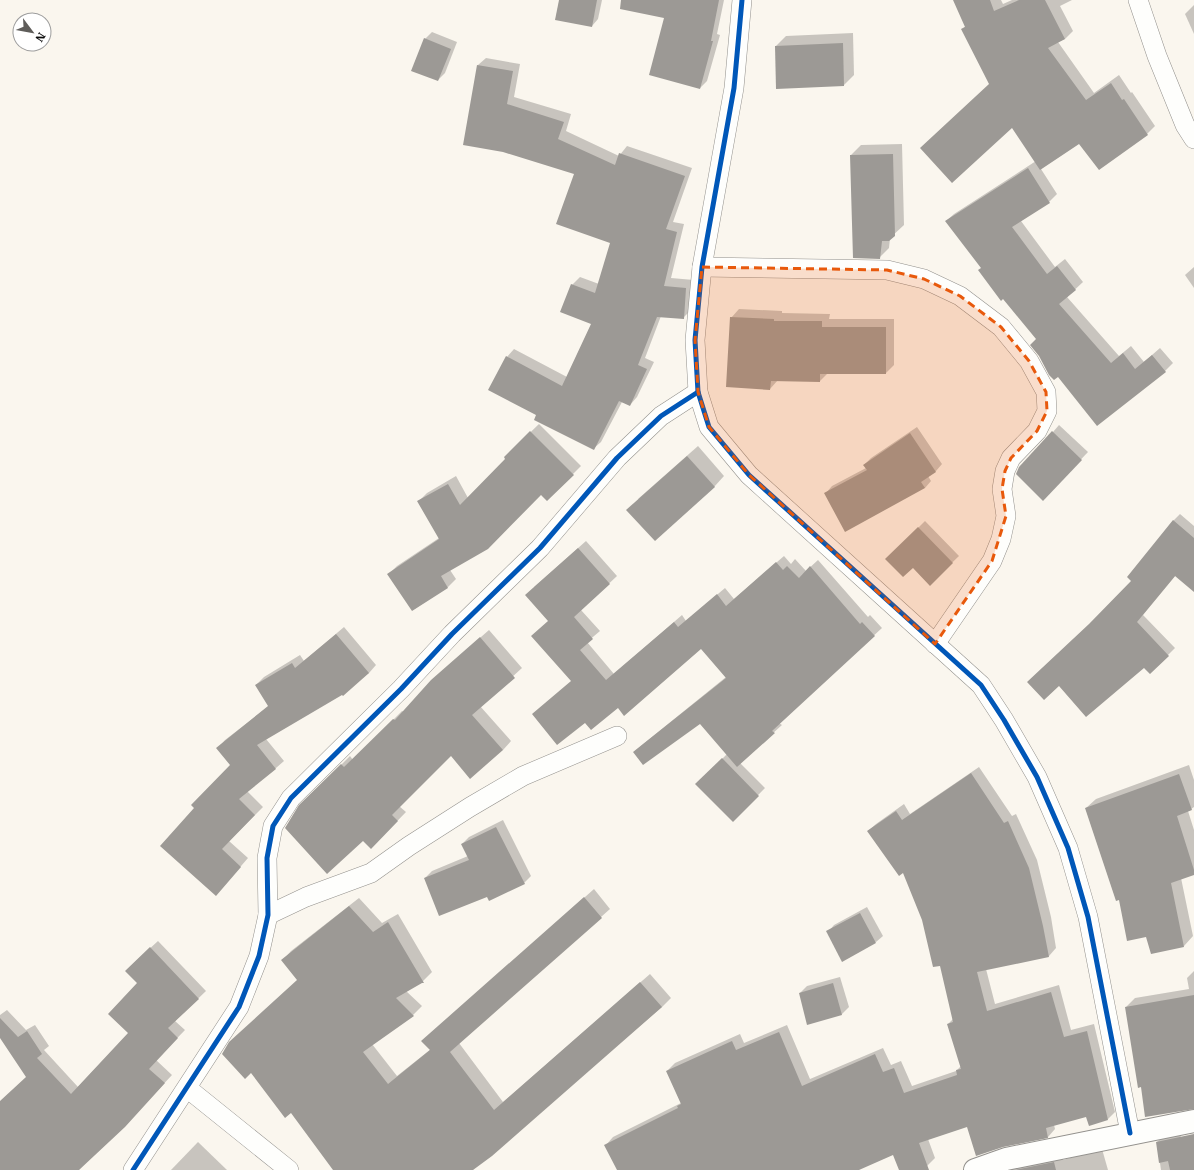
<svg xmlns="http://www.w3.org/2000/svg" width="1194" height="1170" font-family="'IBM Plex Serif',serif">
<rect width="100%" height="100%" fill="#faf6ee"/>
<!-- shadow -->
<g fill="#0003">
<path d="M560 0H602L598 19 592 26Z"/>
<path d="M636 0H724L717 34 720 35 707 81 700 88 666 17Z"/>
<path d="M954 0H1001L1003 4 1012 0H1072L1060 6 1073 31 1065 39 1058 42 1094 93 1119 75 1131 93 1132 92 1155 126 1147 134 1099 168 1080 143 1041 169 1057 194 1049 202 1021 221 1055 267 1065 259 1083 282 1067 297 1119 356 1131 346 1144 362 1160 348 1173 363 1165 371 1097 425 1037 339 946 221 954 214 1036 161 1012 126 921 148 990 84 962 29 966 26Z"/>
<path d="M1194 5V34L1185 14Z"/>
<path d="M432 32 457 42 445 73 438 80 425 39Z"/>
<path d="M853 33 854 75 844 85 776 46 786 36Z"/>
<path d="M486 58 520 64 514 97 571 114 566 131 619 156 627 146 692 168 673 222 684 224 671 278 694 280 691 310 683 318 661 316 645 358 654 362 637 397 630 405 622 402 601 442 593 449 538 414 507 357 514 349 567 377 592 323 572 285 580 277 599 284 611 242 575 173 504 151 478 65Z"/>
<path d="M902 144 904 225 890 238 889 248 879 258 851 155 861 145Z"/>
<path d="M1194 267V288L1185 275Z"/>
<path d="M739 309 782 311V313L830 314 829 319H894V365L886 373H828L820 381 778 380 770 389 731 318Z"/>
<path d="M539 424 581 466 547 500 541 494 450 570 456 579 448 587 413 610 389 574 397 566 439 538 419 501 427 493 456 476 468 498 507 459 505 457Z"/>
<path d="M1059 425 1088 452 1050 492 1053 432Z"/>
<path d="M917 427 942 464 936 471 928 476 931 481 925 488 826 493 832 486 866 468 864 465 871 458Z"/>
<path d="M698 446 724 476 714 487 638 499Z"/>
<path d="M1180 514 1194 526V590L1176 575 1143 615 1175 648 1150 673 1094 620 1132 581 1173 521Z"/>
<path d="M925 521 959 556 930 584 913 567 887 559Z"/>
<path d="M586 541 617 576 581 610 600 631 587 642 614 674 682 615 686 621 725 588 734 599 784 556 791 564 795 559 806 571 818 560 868 617 870 615 882 628 779 723 782 725 740 763 765 788 733 821 697 784 727 754 700 723 634 752 642 745 726 677 701 648 618 706 572 680 549 621 534 587Z"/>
<path d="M344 627 376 665 369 673 342 693 266 739 284 761 276 768 247 791 263 807 229 841 248 858 216 895 231 765 218 748 225 740 269 706 256 685 264 677 300 655 304 661Z"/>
<path d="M489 630 522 668 480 706 511 741 503 750 451 755 399 806 406 812 371 848 363 840 300 806 350 756 353 760 402 711 404 712 441 672Z"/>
<path d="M1189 765 1194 780V807L1188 811 1194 830V874L1181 878 1193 936 1184 946 1147 936 1120 899 1086 808 1096 799Z"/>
<path d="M979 767 1012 816 1016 814 1037 860 1051 917 1056 948 1049 956 986 969 995 1004 1059 985 1071 1030 1094 1024 1115 1112 1108 1119 1087 1116 1054 1125 1055 1129 1048 1137 967 1126 928 1139 935 1158 927 1166 918 1170H900L894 1154 859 1169V1170H618L606 1145 613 1137 681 1103 667 1071 675 1063 740 1034 744 1043 787 1025 810 1079 883 1048 891 1065 901 1061 912 1086 956 1071 961 1066 948 1024 953 1019 941 964 923 920 904 871 868 831 876 824 904 804 910 814Z"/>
<path d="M503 820 531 876 524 883 425 878 432 871 468 856 462 844 469 837Z"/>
<path d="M594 889 610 909 459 1043 503 1102 650 974 671 998 662 1007 471 1170H335L298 979 283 960 291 951 359 898 382 923 398 914 432 972 423 981 406 991 422 1006 413 1015 372 1044 397 1076 431 1049 432 1033Z"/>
<path d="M867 907 883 936 876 942 828 932 834 925Z"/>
<path d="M158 941 206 991 175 1021 185 1030 156 1060 172 1075 132 1118 78 1170H0V1102L27 1077 0 1036V1015L7 1010 26 1030 35 1025 49 1046 44 1050 78 1087 129 1033 139 983 134 963Z"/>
<path d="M1194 971V1079L1142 1086 1126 1007 1135 998 1189 989 1187 978Z"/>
<path d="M840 977 849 1007 842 1014 808 1024 800 993 807 986Z"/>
<path d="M1180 1131 1181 1139 1194 1137V1170H1161L1157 1142 1165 1134Z"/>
<path d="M198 1142 227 1170H171Z"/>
<path d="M1102 1149 1108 1170H999L1062 1154 1063 1160Z"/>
</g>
<!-- building -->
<g fill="#9c9995">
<path d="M559 0H597L592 27 555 20Z"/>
<path d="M621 0H719L711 41H713L700 89 649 75 664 18 620 9Z"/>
<path d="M953 0H990L994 11 1019 0H1045L1065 39 1048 48 1086 100 1111 83 1122 100 1124 99 1148 135 1099 170 1079 144 1040 170 1012 128 952 183 920 148 989 84 961 29 965 27Z"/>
<path d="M424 38 451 49 438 81 411 71Z"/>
<path d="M843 43 844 86 776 89 775 46Z"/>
<path d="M477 65 513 71 507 104 564 122 558 139 615 165 619 153 685 176 666 229 677 232 664 286 686 288 684 319 657 317 638 365 647 369 630 406 619 401 594 450 534 420 536 415 488 390 506 356 562 386 591 324 560 312 571 284 595 293 610 243 556 224 574 174 503 152 463 145Z"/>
<path d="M893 154 895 236 889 241H882L880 259 853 258 850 155Z"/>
<path d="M1028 168 1050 203 1012 227 1047 274 1057 266 1076 290 1059 304 1111 363 1123 353 1135 369 1152 355 1166 372 1097 426 1058 377 1054 380 1049 375 1039 356 1030 345 1036 339 1003 299 1001 301 978 270 981 268 945 221Z"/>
<path d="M730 317 774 319V321H822V327H886V374H820V382L771 381 770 390 726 387Z"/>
<path d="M530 431 574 475 547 501 541 495 488 549 441 576 448 588 412 611 387 574 439 539 417 501 448 484 460 505 505 459 504 457Z"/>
<path d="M1052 431 1082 460 1043 501 1016 474 1019 467Z"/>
<path d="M910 433 936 472 921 482 925 488 845 532 824 493 867 470 863 465Z"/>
<path d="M687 456 715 487 655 541 626 510Z"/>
<path d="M1173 520 1194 538V592L1175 576 1137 622 1169 656 1150 674 1144 668 1086 717 1059 686 1044 700 1027 682 1089 624 1131 581 1127 577Z"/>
<path d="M918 527 953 563 930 586 913 568 903 577 885 559Z"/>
<path d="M578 548 610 584 574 617 593 639 580 650 606 680 674 622 678 627 717 594 726 606 776 562 783 570 787 566 799 578 810 566 860 624 862 622 875 636 772 731 775 733 737 767 700 724 643 765 633 752 726 678 701 649 624 716 618 708 591 730 585 723 557 745 532 714 571 681 531 636 548 621 525 595Z"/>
<path d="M336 634 369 673 343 696 342 695 257 745 276 769 239 799 255 815 222 849 241 867 216 896 160 846 194 808 191 805 230 765 216 748 268 706 255 685 292 663 295 668Z"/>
<path d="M480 637 515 678 472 715 503 750 470 779 451 756 392 815 398 821 371 849 363 841 327 874 285 828 299 805 341 764 344 767 393 719 395 720 431 680Z"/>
<path d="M722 758 759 796 733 822 695 784Z"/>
<path d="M971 773 1004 823 1008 821 1029 868 1043 926 1049 957 977 972 987 1011 1051 992 1064 1037 1087 1031 1108 1120 1089 1126 1086 1117 1046 1128 1048 1138 1003 1147 976 1156 967 1127 919 1143 929 1170H899L893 1155 859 1170H617L604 1145 678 1108 677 1106 681 1104 666 1071 732 1041 736 1050 779 1032 802 1086 875 1054 883 1072 894 1068 904 1093 957 1075 956 1070 961 1069 947 1024 953 1022 940 966 933 967 922 920 903 873 899 876 867 831 896 811 902 820Z"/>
<path d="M1179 774 1192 810 1177 816 1194 870V875L1171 883 1184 947 1151 954 1146 937 1127 941 1119 900 1116 901 1085 808Z"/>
<path d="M496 827 525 884 489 901 487 897 439 916 424 878 469 860 461 844Z"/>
<path d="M584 897 602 918 450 1052 494 1110 640 982 662 1007 492 1156 473 1170H333L291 1113 285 1118 251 1073 245 1079 222 1054 229 1042 297 980 281 960 349 906 373 932 388 922 424 983H422L396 998 414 1016 363 1052 388 1084 430 1050 421 1041Z"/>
<path d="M860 913 876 943 842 962 826 931Z"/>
<path d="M150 947 199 999 168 1028 178 1038 149 1069 165 1083 125 1127 79 1170H0V1101L26 1077 0 1038V1018L18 1037 27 1031 42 1054 37 1058 71 1094 128 1033 108 1014 137 983 125 971Z"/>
<path d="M833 983 842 1015 807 1025 799 993Z"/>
<path d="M1194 995V1109L1145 1117 1141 1087 1138 1088 1125 1007Z"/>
<path d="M1194 1134V1170H1170L1168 1161 1159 1163 1156 1142Z"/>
<path d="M1054 1162 1056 1170H1015Z"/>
</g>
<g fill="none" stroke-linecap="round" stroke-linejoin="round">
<!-- minor casing -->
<g stroke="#93918d" stroke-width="20">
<g id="minor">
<path d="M742 0 734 88 702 267 695 340 698 392 709 427 749 475 981 685 1004 720 1037 777 1068 848 1088 917 1130 1133"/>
<path d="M1138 0 1157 56 1185 125 1194 139"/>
<path d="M702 267 887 270 924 279 960 296 1001 327 1029 361 1046 392 1047 411 1037 431 1011 458 1005 471 1002 489 1006 516 1001 539 992 561 935 644"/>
<path d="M268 915 306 897 371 873 409 846 470 807 523 776 617 736"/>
<path d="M187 1088 289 1170"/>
<path d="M133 1170 239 1007 259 956 268 915 267 858 273 826 291 798 401 689 452 634 540 548 617 458 661 416 698 392"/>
</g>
</g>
<!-- tertiary casing -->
<g stroke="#93918d" stroke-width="24">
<path id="tertiary" d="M975 1170 1006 1159 1194 1121"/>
</g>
<!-- minor -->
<use href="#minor" stroke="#fefefc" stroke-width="19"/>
<!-- tertiary -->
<use href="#tertiary" stroke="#fefefc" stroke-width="22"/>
<!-- cycleway casing -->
<g stroke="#fff" stroke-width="8">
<g id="cycleway">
<path d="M742 0 734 88 702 267 695 340 698 392 709 427 749 475 981 685 1004 720 1037 777 1068 848 1088 917 1130 1133"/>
<path d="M133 1170 239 1007 259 956 268 915 267 858 273 826 291 798 401 689 452 634 540 548 617 458 661 416 698 392"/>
</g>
</g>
<!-- cycleway -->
<use href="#cycleway" stroke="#0057b8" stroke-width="5"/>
</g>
<!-- marked area -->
<path fill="#e8590c" fill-opacity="0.2" stroke="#e8590c" stroke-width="3" stroke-dasharray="8 5" stroke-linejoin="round" d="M702 267 887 270 924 279 960 296 1001 327 1029 361 1046 392 1047 411 1037 431 1011 458 1005 471 1002 489 1006 516 992 561 935 644 749 475 709 427 698 392 695 340Z"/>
<!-- north arrow -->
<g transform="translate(32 32) rotate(122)"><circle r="19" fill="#ffffff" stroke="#9d9d9d"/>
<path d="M0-3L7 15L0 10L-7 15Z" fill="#5f5d5a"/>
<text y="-6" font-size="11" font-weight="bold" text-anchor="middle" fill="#0b0b0b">N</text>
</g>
</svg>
